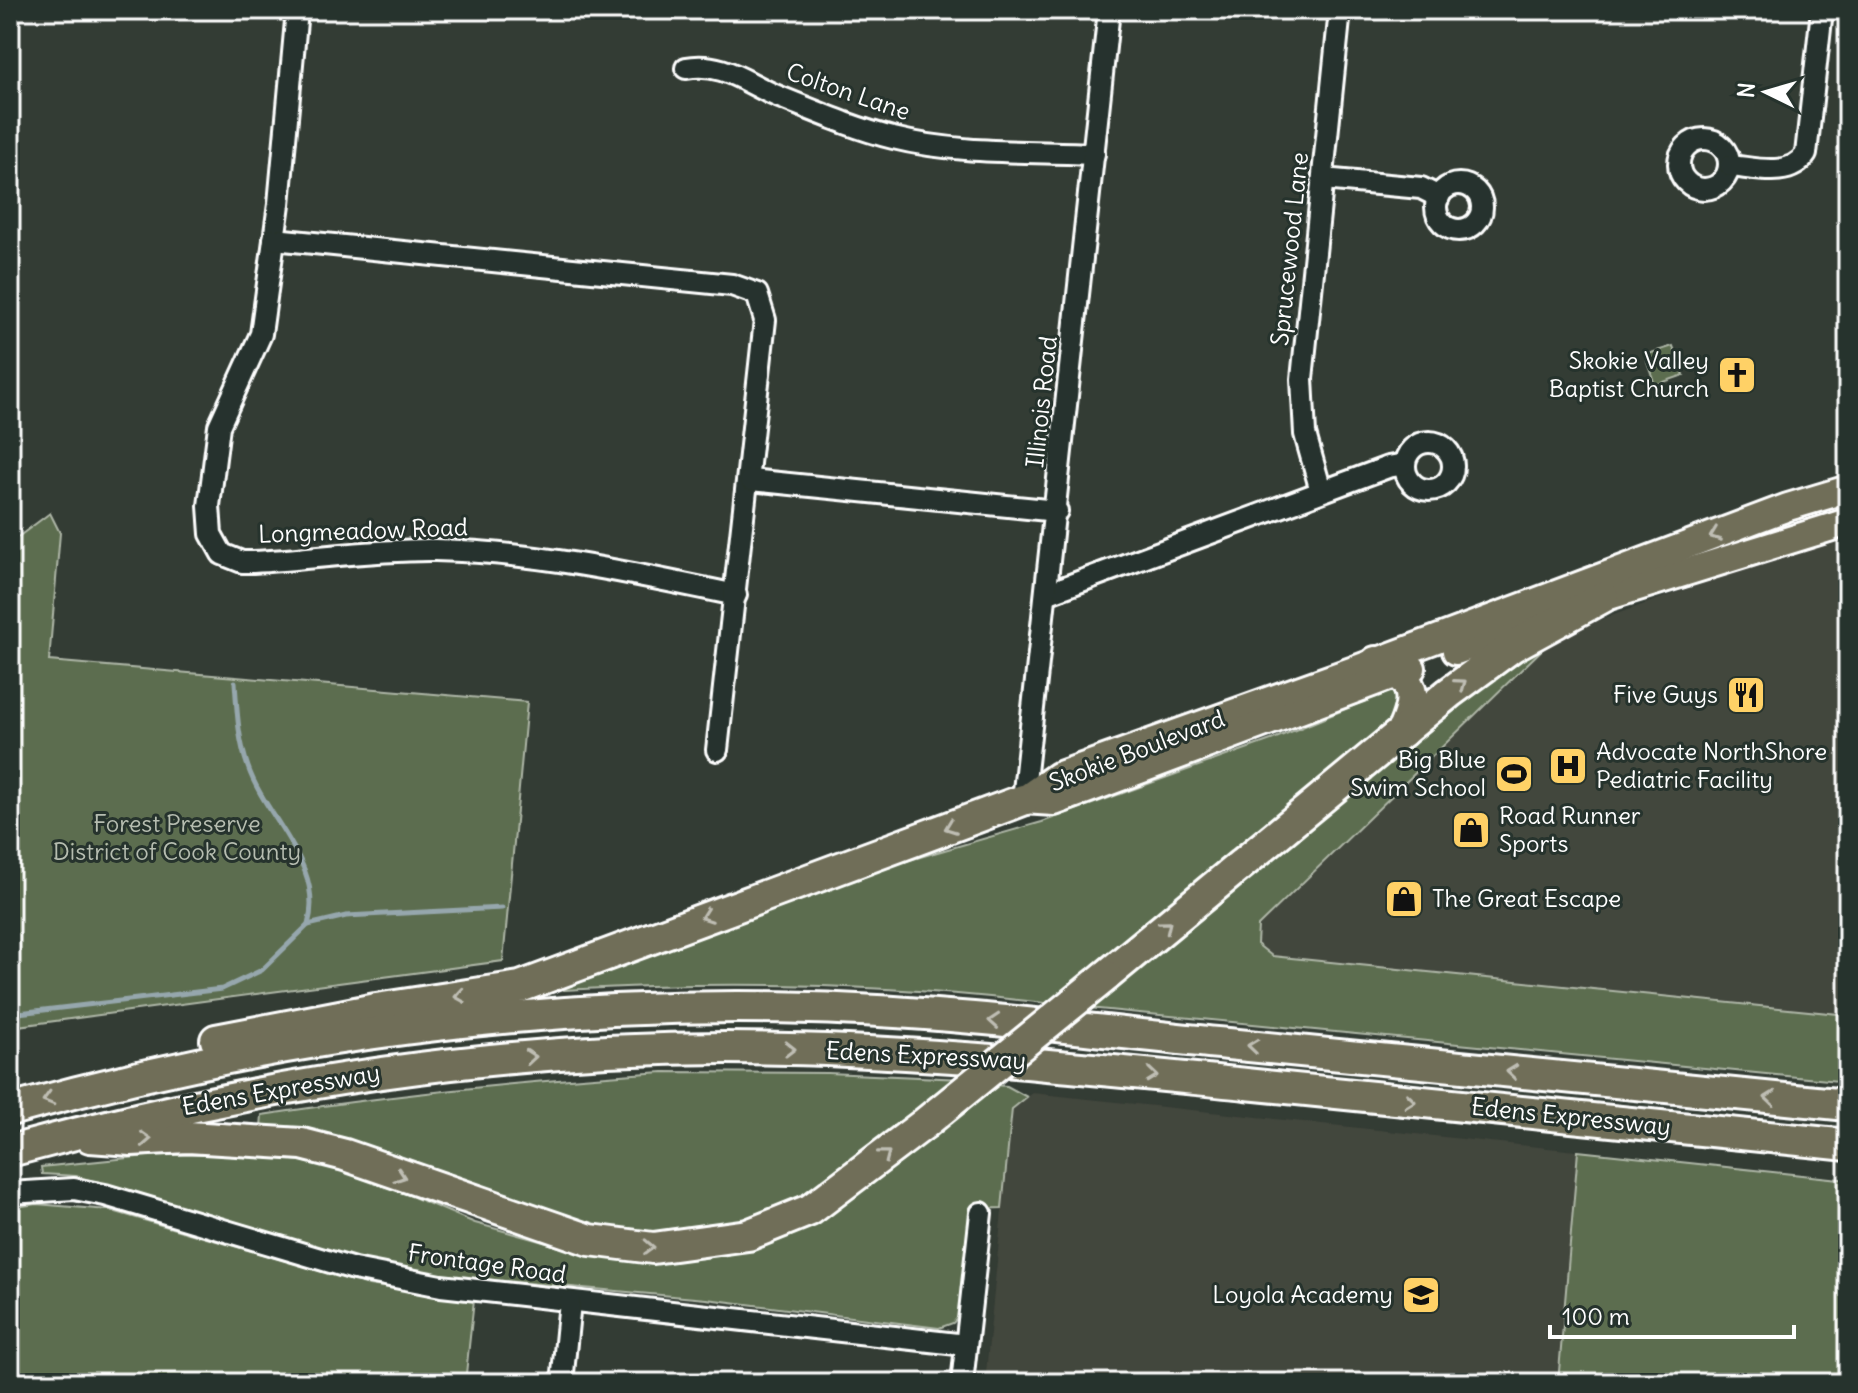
<svg xmlns="http://www.w3.org/2000/svg" width="1858" height="1393" font-family="Delius,sans-serif">
<rect width="100%" height="100%" fill="#333c34"/>
<filter id="ink" filterUnits="userSpaceOnUse"><feTurbulence type="fractalNoise" baseFrequency=".0125" numOctaves="2"/><feDisplacementMap in="SourceGraphic" scale="16" xChannelSelector="R" yChannelSelector="G"/><feConvolveMatrix kernelMatrix="1 2 1 2 8 2 1 2 1" color-interpolation-filters="sRGB"/></filter>
<g filter="url(#ink)">
<!-- built -->
<g fill="#43463d">
<path d="M1848 532V1015L1272 956 1257 944 1258 926 1557 635Z"/>
<path d="M1032 1093 1848 1180V1383H985L1012 1109Z"/>
</g>
<!-- green -->
<g fill="#5c6d4f" stroke="#aeb6a7" stroke-width="2">
<path d="M1673 346 1684 375 1655 385 1645 355Z"/>
<path d="M50 513 60 533 49 661 527 702 503 961 10 1027V543Z"/>
<path d="M1557 635 1258 926 1257 944 1272 956 1848 1015V1082L1088 1008 1526 648Z"/>
<path d="M1389 691 1398 692 1396 715 1053 1004C891 984 728 980 564 990L562 981 882 868 1042 822 1271 740Z"/>
<path d="M663 1072 828 1073 962 1079C835 1176 760 1257 587 1226L261 1127 262 1115C395 1094 528 1081 663 1072Z"/>
<path d="M993 1085 1007 1086 1027 1097 1012 1109 1002 1208 973 1209 959 1316 953 1323 939 1328 706 1299 448 1276 349 1257 76 1176 42 1174 41 1167 157 1155H237L302 1161 364 1176 475 1223 590 1255 841 1206Z"/>
<path d="M1578 1151 1848 1180V1383H1558Z"/>
<path d="M36 1204 109 1210 369 1285 474 1300 465 1383H10V1208Z"/>
</g>
<g fill="none" stroke-linecap="round" stroke-linejoin="round">
<!-- stream -->
<g stroke="#96a7ad" stroke-width="5">
<path d="M235 682C237 711 238 739 248 767 266 819 325 865 308 925"/>
<path d="M10 1014 222 989 262 970 308 925 346 916 502 908"/>
</g>
<!-- minor casing -->
<g stroke="#fff" stroke-width="26">
<g id="minor">
<path d="M297 10 279 204 261 334 219 426 209 506 211 534 222 554 242 562H253C314 559 375 549 435 550 538 552 636 574 736 595"/>
<path d="M686 68C722 61 746 83 777 96 815 111 853 128 893 138 957 154 1028 151 1094 154"/>
<circle cx="1704" cy="164" r="25"/>
<path d="M1730 166C1755 168 1790 179 1806 154L1822 10"/>
<path d="M1323 179 1421 188 1439 197"/>
<circle cx="1459" cy="207" r="23"/>
<path d="M274 239 732 285 757 294 765 320 717 750"/>
<circle cx="1429" cy="466" r="24"/>
<path d="M750 480 1057 511"/>
<path d="M1321 491 1305 434 1302 379 1340 10"/>
<path d="M1049 593 1388 467 1405 464"/>
<path d="M1023 800 1109 10"/>
<path d="M10 1193 74 1189 105 1195 354 1269 441 1286 966 1345"/>
<path d="M562 1383 570 1302"/>
<path d="M962 1383 981 1213"/>
</g>
</g>
<!-- major casing -->
<g stroke="#fff" stroke-width="32">
<g id="major">
<path d="M1583 604 1848 522"/>
<path d="M1456 651 1539 621"/>
<path d="M1023 800 1057 776 1354 670 1788 507 1848 489"/>
<path d="M1023 800 1054 802 1412 668"/>
</g>
</g>
<!-- highway casing -->
<g stroke="#fff" stroke-width="36">
<g id="highway">
<path d="M1376 662C1415 679 1419 695 1402 732"/>
<path d="M1106 976 1449 693 1513 646 1603 597"/>
<path d="M216 1040 376 1009 520 987 1023 800"/>
<path d="M10 1110C269 1037 541 1000 810 1008 950 1012 1089 1030 1228 1044 1434 1064 1641 1085 1848 1105"/>
<path d="M90 1137 131 1140 188 1137 302 1144 345 1155 590 1240 653 1248 748 1235 810 1210 924 1124"/>
<path d="M10 1151C243 1087 484 1048 726 1048 901 1048 1073 1067 1246 1084 1447 1104 1647 1125 1848 1145"/>
</g>
</g>
<!-- minor -->
<use href="#minor" stroke="#26332d" stroke-width="20"/>
<!-- major -->
<use href="#major" stroke="#706e59" stroke-width="26"/>
<!-- highway -->
<use href="#highway" stroke="#706e59" stroke-width="30"/>
<!-- highway-bridge casing -->
<g stroke="#fff" stroke-width="36" stroke-linecap="butt">
<path id="highway-bridge" d="M924 1124 1106 976"/>
</g>
<!-- highway-bridge -->
<use href="#highway-bridge" stroke="#706e59" stroke-width="30"/>
</g>
<!-- one-way arrows -->
<defs><path id="oneway-chevron" d="M-2-3.5L2.5 0L-2 3.5" fill="none" stroke-width="1.6" stroke-linecap="round" stroke-linejoin="round" transform="scale(2)"/></defs>
<g stroke="#bfbeb4">
<use href="#oneway-chevron" transform="translate(1715 535) rotate(159)"/>
<use href="#oneway-chevron" transform="translate(1461 684) rotate(-36)"/>
<use href="#oneway-chevron" transform="translate(950 827) rotate(159)"/>
<use href="#oneway-chevron" transform="translate(706 916) rotate(160)"/>
<use href="#oneway-chevron" transform="translate(1166 926) rotate(-39)"/>
<use href="#oneway-chevron" transform="translate(460 996) rotate(171)"/>
<use href="#oneway-chevron" transform="translate(994 1021) rotate(-176)"/>
<use href="#oneway-chevron" transform="translate(1253 1046) rotate(-174)"/>
<use href="#oneway-chevron" transform="translate(790 1049) rotate(1)"/>
<use href="#oneway-chevron" transform="translate(531 1057) rotate(-5)"/>
<use href="#oneway-chevron" transform="translate(1512 1072) rotate(-174)"/>
<use href="#oneway-chevron" transform="translate(1152 1075) rotate(6)"/>
<use href="#oneway-chevron" transform="translate(1770 1098) rotate(-174)"/>
<use href="#oneway-chevron" transform="translate(48 1099) rotate(164)"/>
<use href="#oneway-chevron" transform="translate(1410 1101) rotate(6)"/>
<use href="#oneway-chevron" transform="translate(146 1139) rotate(-3)"/>
<use href="#oneway-chevron" transform="translate(885 1155) rotate(-38)"/>
<use href="#oneway-chevron" transform="translate(400 1176) rotate(19)"/>
<use href="#oneway-chevron" transform="translate(649 1247) rotate(2)"/>
</g>
</g>
<!-- icons -->
<defs>
<g id="church-square" transform="scale(2)"><rect x="-9" y="-9" width="18" height="18" rx="4" fill="#ffd166" stroke="#26332d"/><path d="M-1.2-6h2.4v3.5h3.3v2.4h-3.3V6h-2.4V-.1h-3.3v-2.4h3.3Z" fill="#111"/></g>
<g id="restaurant-square" transform="scale(2)"><rect x="-9" y="-9" width="18" height="18" rx="4" fill="#ffd166" stroke="#26332d"/><path d="M-5-6h1v4h1v-4h1v4h1v-4h1v5L-1.5 .5V6h-2V.5L-5-1ZM5-6V6H3V1.5H1.5Q1.5-4 5-6Z" fill="#111"/></g>
<g id="hospital-square" transform="scale(2)"><rect x="-9" y="-9" width="18" height="18" rx="4" fill="#ffd166" stroke="#26332d"/><path d="M-5-5h3v3.5h4V-5h3V5h-3V1.5h-4V5h-3Z" fill="#111"/></g>
<g id="stadium-square" transform="scale(2)"><rect x="-9" y="-9" width="18" height="18" rx="4" fill="#ffd166" stroke="#26332d"/><path d="M0-5a6.5 5 0 1 0 0 10a6.5 5 0 1 0 0-10ZM-3.5-1.8h7v3.6h-7Z" fill="#111"/></g>
<g id="shop-square" transform="scale(2)"><rect x="-9" y="-9" width="18" height="18" rx="4" fill="#ffd166" stroke="#26332d"/><path d="M-5-2.5h2.3a2.7 3.5 0 0 1 5.4 0H5L5.5 6h-11ZM-1.5-2.5h3a1.5 2.3 0 0 0-3 0Z" fill="#111"/></g>
<g id="school-square" transform="scale(2)"><rect x="-9" y="-9" width="18" height="18" rx="4" fill="#ffd166" stroke="#26332d"/><path d="M0-5L7-2L0 1L-7-2ZM-4 1L0 2.5L4 1V4Q0 6-4 4Z" fill="#111"/></g>
</defs>
<g fill-rule="evenodd">
<use href="#church-square" x="1737" y="375"/>
<use href="#restaurant-square" x="1746" y="695"/>
<use href="#hospital-square" x="1568" y="766"/>
<use href="#stadium-square" x="1514" y="774"/>
<use href="#shop-square" x="1471" y="830"/>
<use href="#shop-square" x="1404" y="899"/>
<use href="#school-square" x="1421" y="1295"/>
</g>
<g text-anchor="middle" stroke-width="6" stroke-linejoin="round" paint-order="stroke">
<!-- street labels -->
<g font-size="24" fill="#fff" stroke="#26332d">
<text transform="translate(848 92) rotate(19)" y="8">Colton Lane</text>
<text transform="translate(1290 249) rotate(-84)" y="8">Sprucewood Lane</text>
<text transform="translate(1042 402) rotate(-84)" y="8">Illinois Road</text>
<text transform="translate(363 531) rotate(-2)" y="8">Longmeadow Road</text>
<text transform="translate(1137 751) rotate(-21)" y="8">Skokie Boulevard</text>
<text transform="translate(926 1056) rotate(3)" y="8">Edens Expressway</text>
<text transform="translate(281 1090) rotate(-10)" y="8">Edens Expressway</text>
<text transform="translate(1571 1117) rotate(6)" y="8">Edens Expressway</text>
<text transform="translate(487 1264) rotate(8)" y="8">Frontage Road</text>
</g>
<!-- poi labels -->
<g font-size="24" fill="#fff" stroke="#26332d" text-anchor="end">
<text x="1709" y="369">Skokie Valley<tspan x="1709" dy="28">Baptist Church</tspan></text>
<text x="1718" y="703">Five Guys</text>
<text x="1596" y="760" text-anchor="start">Advocate NorthShore<tspan x="1596" dy="28">Pediatric Facility</tspan></text>
<text x="1486" y="768">Big Blue<tspan x="1486" dy="28">Swim School</tspan></text>
<text x="1499" y="824" text-anchor="start">Road Runner<tspan x="1499" dy="28">Sports</tspan></text>
<text x="1432" y="907" text-anchor="start">The Great Escape</text>
<text x="1393" y="1303">Loyola Academy</text>
</g>
<!-- park labels -->
<g font-size="24" fill="#b6bdb0" stroke="#26332d">
<text x="177" y="832">Forest Preserve<tspan x="177" dy="28">District of Cook County</tspan></text>
</g>
</g>
<!-- margin -->
<rect width="1858" height="1393" fill="none" stroke="#26332d" stroke-width="40"/>
<rect x="20" y="20" width="1818" height="1353" fill="none" stroke="#fff" stroke-width="3" filter="url(#ink)"/>
<!-- north arrow -->
<g transform="translate(1766 92) rotate(275)" stroke="#26332d" stroke-width="6" paint-order="stroke">
<path d="M0-6L14 30L0 20L-14 30Z" fill="#ffffff"/>
<text y="-12" font-size="22" font-weight="bold" text-anchor="middle" fill="#ffffff">N</text>
</g>
<!-- scale -->
<path d="M1550 1325v12h244v-12" fill="none" stroke="#ffffff" stroke-width="4"/>
<text x="1562" y="1325" font-size="24" fill="#ffffff" stroke="#26332d" stroke-width="6" paint-order="stroke">100 m</text>
</svg>
